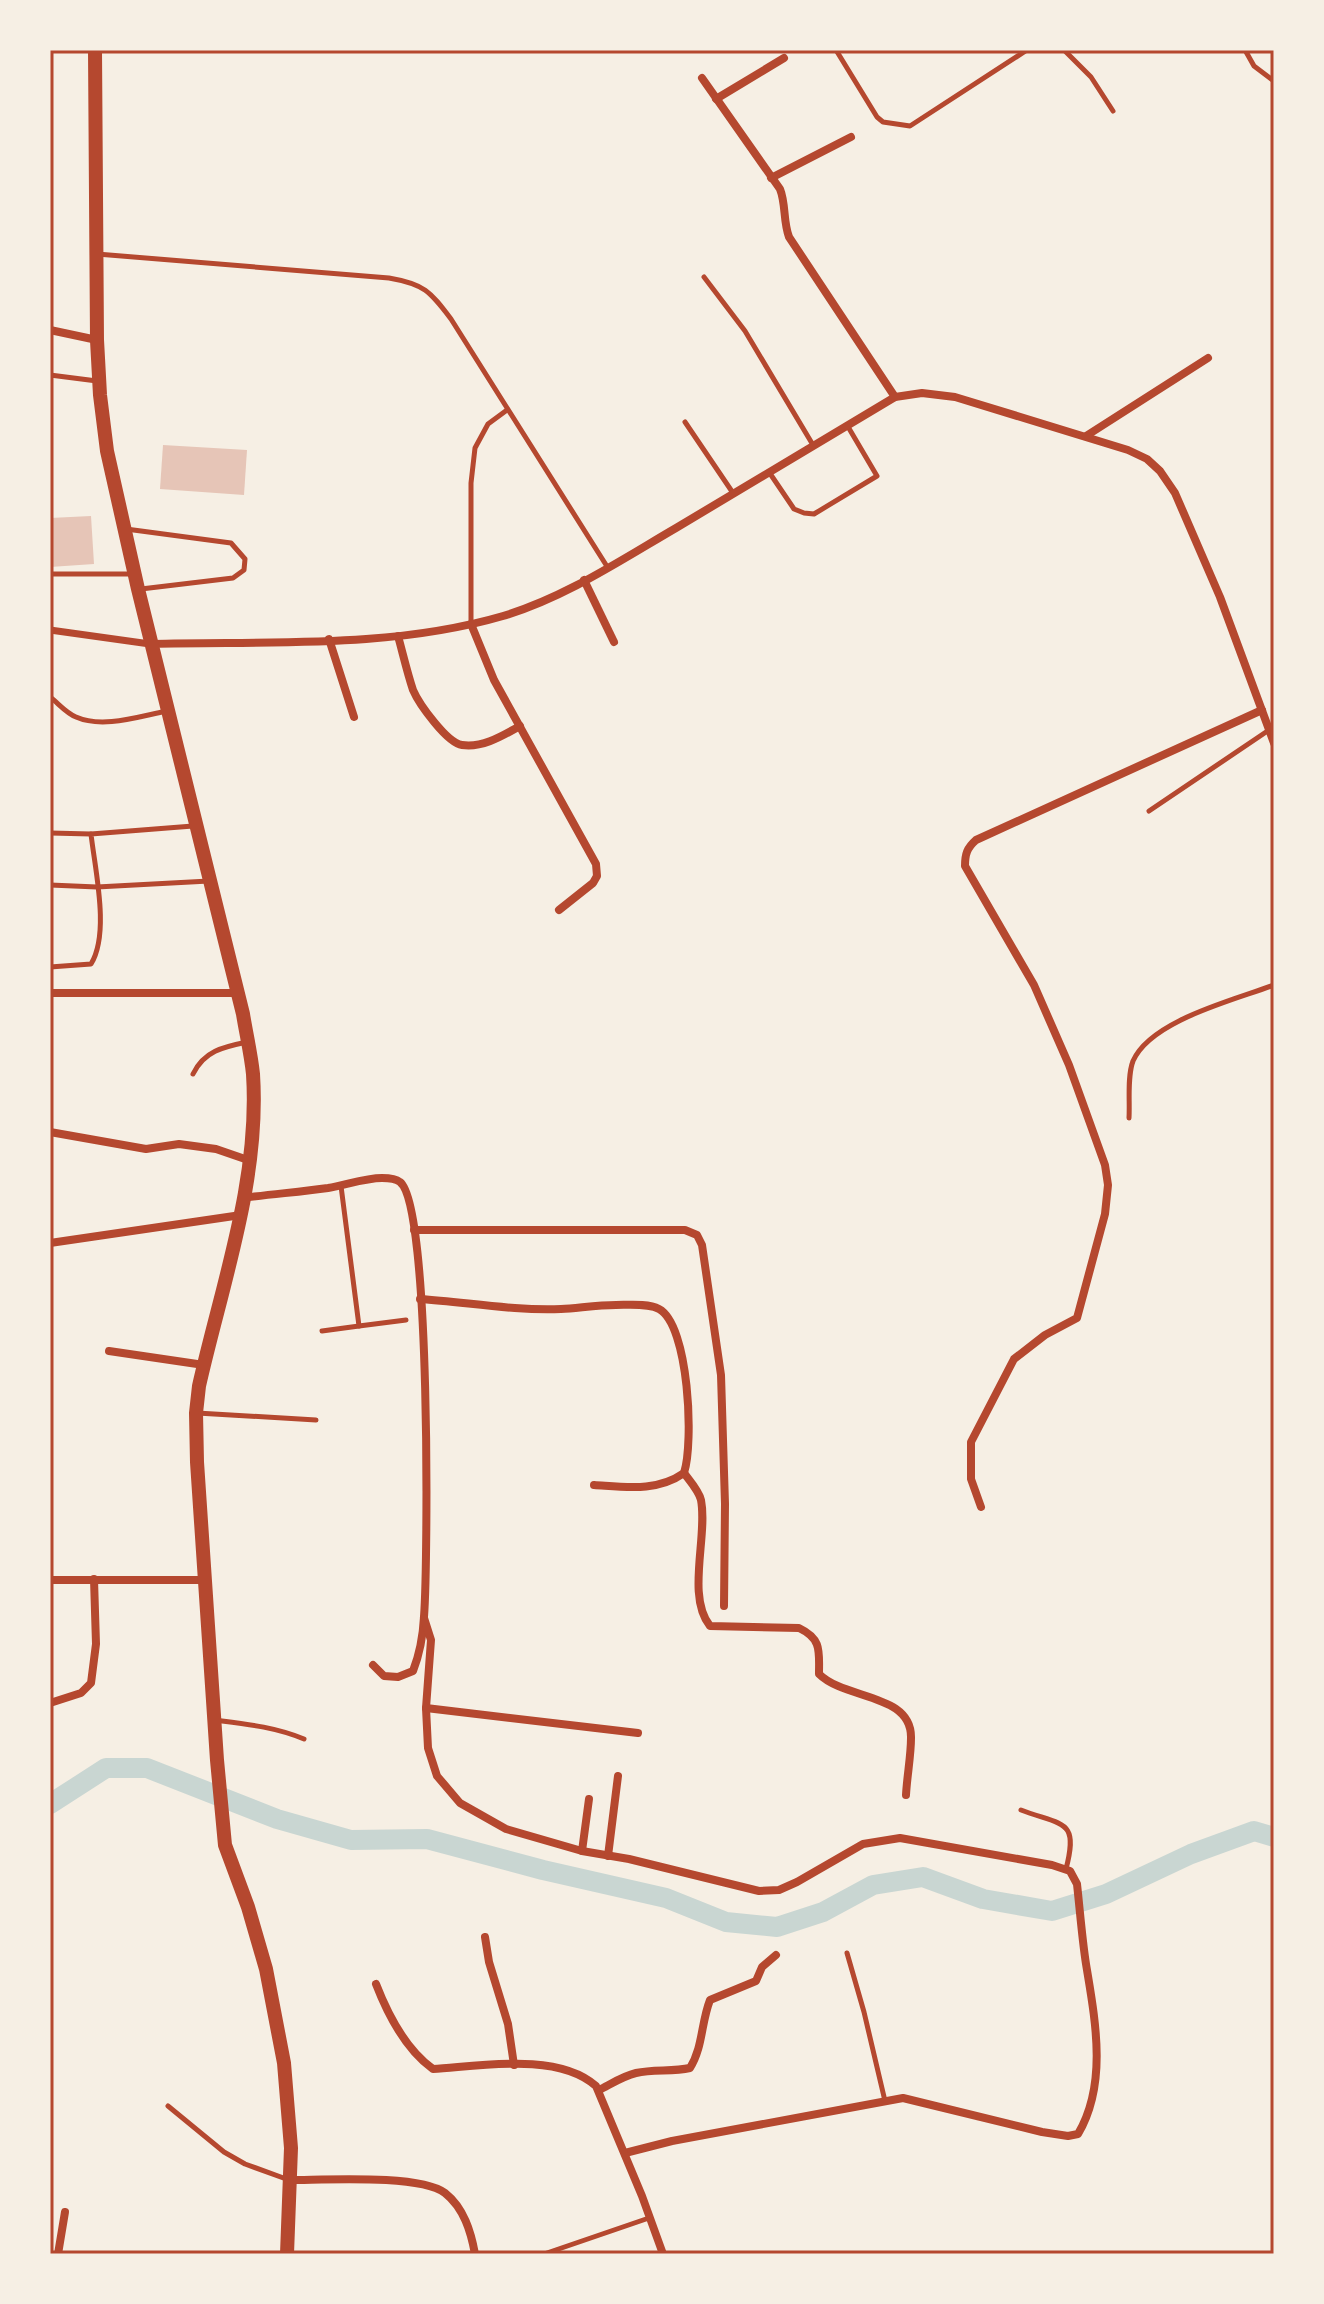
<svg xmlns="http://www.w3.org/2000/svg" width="1324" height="2304" font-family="Cabin,sans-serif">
<rect width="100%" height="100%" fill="#f6efe4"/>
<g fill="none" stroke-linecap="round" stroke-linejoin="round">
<!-- canal -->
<path stroke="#c9d6d2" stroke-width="20" d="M50 1804 106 1768H147L277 1819 351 1840 427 1839 543 1870 666 1898 726 1922 777 1927 823 1912 873 1885 923 1877 983 1899 1052 1911 1106 1894 1191 1854 1254 1831 1274 1837"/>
</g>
<!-- building -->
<g fill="#e6c5b7">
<path d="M163 445 247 450 244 495 160 489Z"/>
<path d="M91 516 94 564 50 567V518Z"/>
</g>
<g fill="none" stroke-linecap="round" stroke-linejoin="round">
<!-- service -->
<g stroke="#b5482f" stroke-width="5">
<path d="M836 50 877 117 883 122 910 126 1027 50"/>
<path d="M1064 50 1091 77 1113 111"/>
<path d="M1245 50 1254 66 1274 81"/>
<path d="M97 254 389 278C424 284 430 291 451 319L608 568"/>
<path d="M704 277 745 331 813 445"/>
<path d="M50 375 97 381"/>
<path d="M685 422 733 493"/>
<path d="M769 472 794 509 804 513 814 514 877 476 847 425"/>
<path d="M126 529 231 543 245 559 244 570 233 578 141 589"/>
<path d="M50 574H134"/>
<path d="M471 623V483L475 448 488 424 507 410"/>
<path d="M50 697C58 703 66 713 76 717 103 729 140 716 167 711"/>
<path d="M1149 811 1269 730"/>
<path d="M50 833 91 834"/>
<path d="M50 885 97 887 209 881"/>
<path d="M50 967 91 964C110 933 95 870 91 834L193 826"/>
<path d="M193 1074C204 1051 223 1047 247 1042"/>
<path d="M1129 1118C1130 1101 1127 1077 1133 1061 1151 1020 1235 1000 1274 985"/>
<path d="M341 1186 359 1326 406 1320"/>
<path d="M322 1331 359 1326"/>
<path d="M197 1413 316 1420"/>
<path d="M215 1720C246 1724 275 1727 304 1739"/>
<path d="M1021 1810C1063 1826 1079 1819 1066 1869"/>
<path d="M847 1953 864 2012 885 2101"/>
<path d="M168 2106 224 2152 245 2164 289 2180"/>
<path d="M544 2254 649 2218"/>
</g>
<!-- pedestrian -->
<path stroke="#b5482f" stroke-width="7" d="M50 630 150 644"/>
<!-- minor -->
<g stroke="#b5482f" stroke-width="8">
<path d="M702 78 780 189C786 204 783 221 789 237L895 397"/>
<path d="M716 99 784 58"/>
<path d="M771 178 851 137"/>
<path d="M50 330 97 340"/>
<path d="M1086 436 1208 358"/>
<path d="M584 580 614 642"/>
<path d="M471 624 494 680 596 864 597 876 593 883 559 910"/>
<path d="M398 636C403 654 407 672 413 690 419 704 447 743 462 745 483 748 502 736 520 726"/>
<path d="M329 639 354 717"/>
<path d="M152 644C268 641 390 649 503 616 564 598 621 560 676 528 749 484 822 440 895 397L922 393 955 397 1128 450 1147 459 1160 471 1175 493 1220 597 1274 743"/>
<path d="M50 993H238"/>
<path d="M50 1132 146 1149 179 1144 216 1149 248 1160"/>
<path d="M243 1198C272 1194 300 1192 328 1188 346 1185 365 1178 382 1178 388 1178 395 1178 400 1182 431 1205 428 1562 424 1617 423 1636 420 1653 413 1671L398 1677 384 1676 373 1665"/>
<path d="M414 1230H685L697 1235 702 1245 721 1375 725 1504 724 1606"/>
<path d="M50 1243 241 1215"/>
<path d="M420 1299C466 1302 514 1311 561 1309 579 1308 597 1305 616 1305 628 1305 648 1303 659 1309 689 1325 694 1443 684 1473 657 1492 626 1487 594 1485"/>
<path d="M109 1351 204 1365"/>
<path d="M684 1473C690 1481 699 1491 701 1500 708 1536 686 1596 710 1626L799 1628C822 1639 819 1651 819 1674 845 1700 912 1693 911 1738 911 1756 907 1776 906 1795"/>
<path d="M981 1507 971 1479V1442L1014 1359 1045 1335 1077 1318 1105 1214 1108 1185 1105 1165 1069 1065 1034 985 965 866C965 854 967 848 976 840L1262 710"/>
<path d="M50 1580H205"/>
<path d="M424 1618 431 1640 426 1708 428 1748 437 1776 460 1803 506 1829 582 1851 629 1859 759 1891 779 1890 797 1882 863 1844 900 1838 1052 1865 1070 1871 1077 1884C1080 1911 1082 1938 1086 1964 1095 2019 1108 2083 1078 2134L1068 2136 1042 2132 903 2098 672 2141 625 2153"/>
<path d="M50 1703 81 1693 91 1683 96 1644 94 1579"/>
<path d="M426 1708 638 1733"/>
<path d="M582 1851 589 1799"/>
<path d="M608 1856 618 1776"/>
<path d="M485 1937 489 1962 508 2024 514 2065"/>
<path d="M376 1984C388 2015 405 2049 433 2069 481 2066 558 2052 596 2086L642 2196 663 2254"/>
<path d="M599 2090C611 2084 623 2076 636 2073 654 2069 672 2072 690 2068 703 2047 701 2023 710 2000L756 1981 762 1967 776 1955"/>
<path d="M290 2180C324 2180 420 2174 445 2193 464 2208 471 2232 475 2254"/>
<path d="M58 2254 65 2212"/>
</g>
<!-- secondary -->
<path stroke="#b5482f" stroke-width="14" d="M95 50 97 340 100 395 107 451 138 589 243 1014C246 1033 251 1054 253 1074 260 1180 222 1284 199 1386L196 1413 197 1462 217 1760 225 1845 248 1907 266 1969 284 2063 291 2148 287 2254"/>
</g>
<!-- border -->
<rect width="1324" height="2304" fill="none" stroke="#f6efe4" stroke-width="104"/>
<rect x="52" y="52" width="1220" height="2200" fill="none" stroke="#b5482f" stroke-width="3"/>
</svg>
